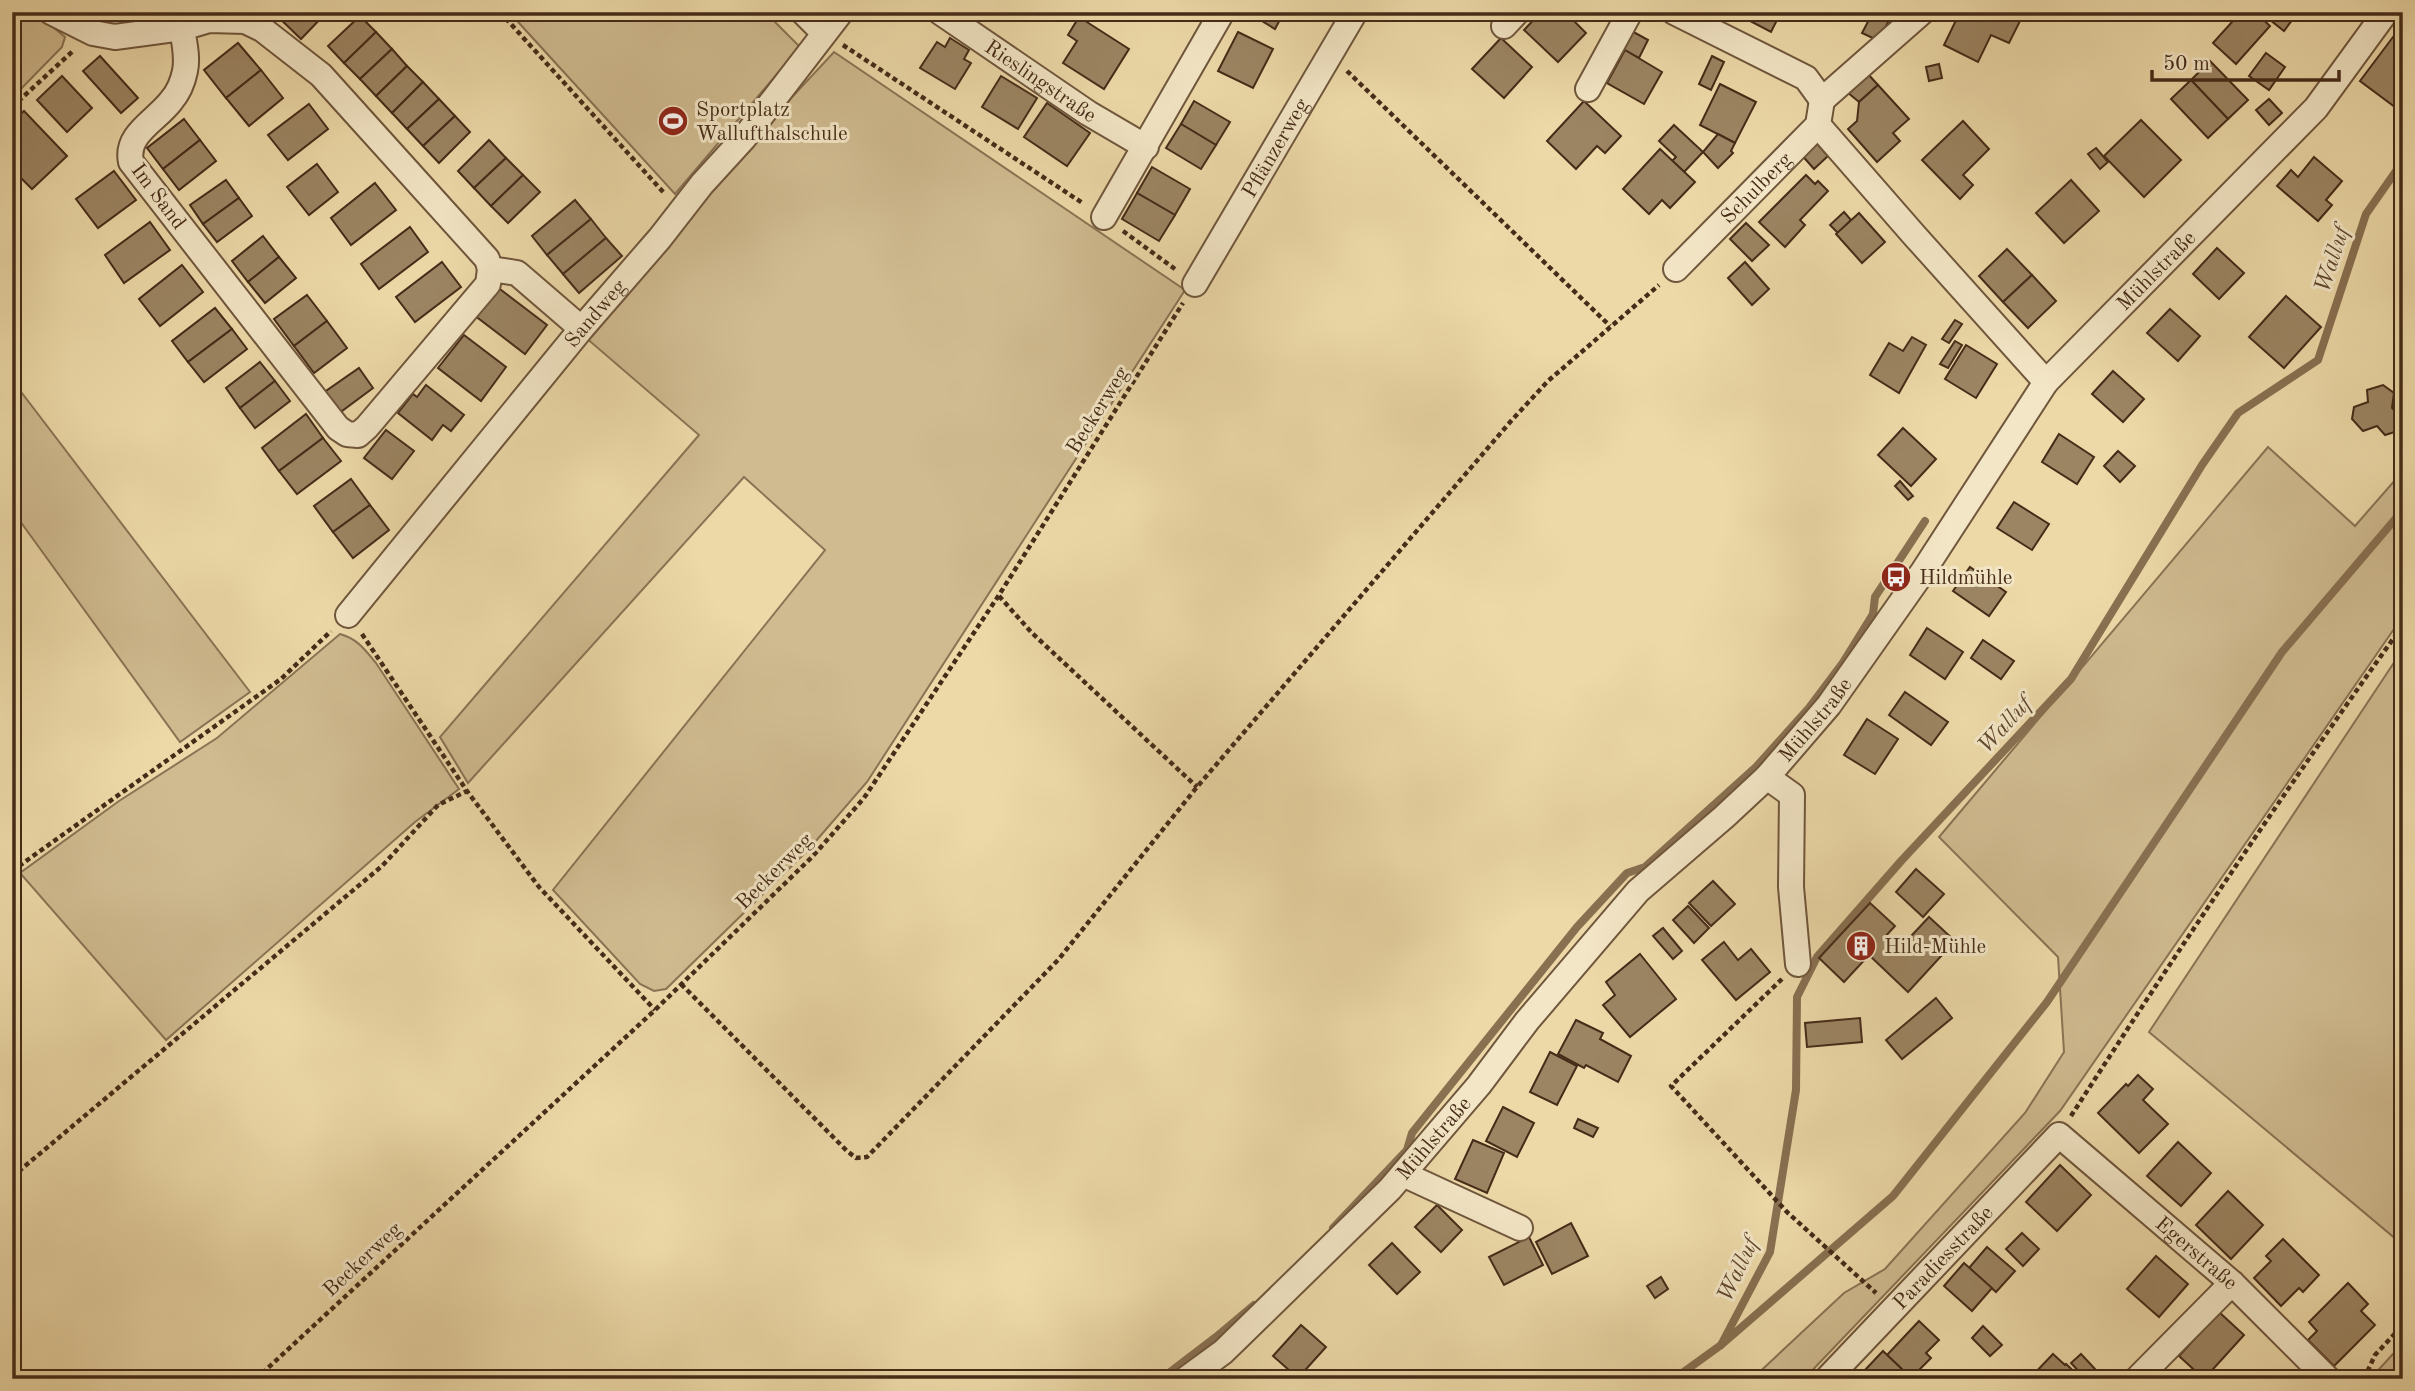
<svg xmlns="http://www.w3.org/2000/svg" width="2415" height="1391" font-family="'Old Standard TT',serif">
<rect width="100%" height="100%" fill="#edd9a8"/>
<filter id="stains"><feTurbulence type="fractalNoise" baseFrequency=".00286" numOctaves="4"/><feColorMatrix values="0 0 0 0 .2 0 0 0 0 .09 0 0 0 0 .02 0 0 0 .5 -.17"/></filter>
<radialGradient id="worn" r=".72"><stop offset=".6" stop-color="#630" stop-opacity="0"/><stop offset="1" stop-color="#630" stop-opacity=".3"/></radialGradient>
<!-- green -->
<g fill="#d0bb90" stroke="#8a7354" stroke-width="2">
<path d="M12 12H40L47 22 65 37 62 47 12 98Z"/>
<path d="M509 12H765L800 47 675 194Z"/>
<path d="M834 52 1185 290 867 782 809 849 666 989 654 991 640 984 553 890 825 550 744 477 468 783 440 737 699 435 585 337 727 167Z"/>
<path d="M12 380 250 692 180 742 12 510Z"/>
<path d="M2268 447 2355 526 2403 471V616L2060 1111 1804 1379H1752L1844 1293 1885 1269 2025 1113 2064 1052 2058 957 1939 837Z"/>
<path d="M340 634C358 639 365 650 376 663L459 789 415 822 166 1040 20 873 119 801 217 738Z"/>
<path d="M2403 649V1245L2149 1032Z"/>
<path d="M2403 1343V1379H2370Z"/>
</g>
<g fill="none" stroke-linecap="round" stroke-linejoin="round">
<!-- stream -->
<g stroke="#887051" stroke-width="8">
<path d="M1333 1228 1407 1150 1412 1133 1577 927 1627 873 1645 867 1756 767 1809 708 1842 664 1873 614 1875 597 1925 521"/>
<path d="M1721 1345 1770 1252 1796 1090 1797 997 1817 957 1902 860 2071 679 2202 465 2238 413 2318 360 2366 214 2403 161"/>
<path d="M1161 1379 1216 1337 1254 1305"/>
<path d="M1674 1379 1721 1345 1893 1196 2047 1002 2282 652 2403 510"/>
</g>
</g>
<!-- building -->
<g fill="#9c8563" stroke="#452b18" stroke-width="2">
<path d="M273 12H327L301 39Z"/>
<path d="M1247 12H1284L1275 29Z"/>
<path d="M1541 12H1565L1586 33 1558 62 1524 30Z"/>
<path d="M1733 12H1781L1771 32Z"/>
<path d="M1873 12H1893L1879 41 1862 33Z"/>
<path d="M1960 12H2022L2024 13 2009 43 1991 35 1978 62 1944 45Z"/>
<path d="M2241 12H2255L2270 26 2236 64 2213 43Z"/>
<path d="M2260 12H2298L2284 31Z"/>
<path d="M360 16 376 32 344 63 328 46Z"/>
<path d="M1079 17 1129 49 1104 89 1063 63 1077 41 1068 35Z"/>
<path d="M1628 29 1648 40 1639 58 1618 47Z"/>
<path d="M376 32 392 49 360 79 344 63Z"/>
<path d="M1238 32 1273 49 1253 88 1218 71Z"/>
<path d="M2393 37 2403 44V105L2399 110 2360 81Z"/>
<path d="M950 38 969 50 964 59 971 63 955 89 920 68 937 42 945 47Z"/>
<path d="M1501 38 1532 67 1504 98 1472 69Z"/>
<path d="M238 43 261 70 226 98 204 70Z"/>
<path d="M392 49 407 66 376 96 360 79Z"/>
<path d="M1625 50 1662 72 1644 104 1607 83Z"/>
<path d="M2266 53 2285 67 2269 90 2249 76Z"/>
<path d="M100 56 138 98 121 113 83 71Z"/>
<path d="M1712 56 1724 62 1711 90 1699 84Z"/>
<path d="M2210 61 2248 100 2228 119 2191 80Z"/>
<path d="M1939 64 1942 78 1929 81 1926 67Z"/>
<path d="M407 66 423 82 392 113 376 96Z"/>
<path d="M261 70 283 98 249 126 226 98Z"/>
<path d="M1867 73 1878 85 1859 102 1847 92Z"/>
<path d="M62 76 92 108 67 132 37 100Z"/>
<path d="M1001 76 1037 98 1018 129 982 107Z"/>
<path d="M2191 80 2228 119 2208 138 2171 99Z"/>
<path d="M423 82 439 99 407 129 392 113Z"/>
<path d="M1720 84 1756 102 1735 143 1700 125Z"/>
<path d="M1878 85 1909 119 1893 133 1900 141 1877 162 1848 129 1857 121 1859 102Z"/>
<path d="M439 99 455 116 423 146 407 129Z"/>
<path d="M2269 99 2282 113 2269 125 2256 110Z"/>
<path d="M1194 101 1230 122 1216 145 1181 124Z"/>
<path d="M1584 101 1621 136 1605 153 1597 146 1576 169 1547 141Z"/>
<path d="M1047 103 1090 133 1067 166 1024 137Z"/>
<path d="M309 104 328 129 288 160 268 135Z"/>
<path d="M24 111 67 156 32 189 12 169V122Z"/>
<path d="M455 116 470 132 439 163 423 146Z"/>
<path d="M184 119 200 140 163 169 147 148Z"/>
<path d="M2141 120 2181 160 2144 197 2104 156Z"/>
<path d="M1963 121 1989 149 1963 175 1973 185 1960 199 1922 160Z"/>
<path d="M1181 124 1216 145 1201 169 1166 148Z"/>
<path d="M1674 125 1703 152 1684 172 1672 161 1676 157 1659 141Z"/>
<path d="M1718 134 1735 143 1731 151 1733 153 1718 168 1703 152Z"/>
<path d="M200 140 216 161 179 190 163 169Z"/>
<path d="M489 140 506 158 474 188 458 171Z"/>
<path d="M1814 140 1828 156 1814 169 1800 153Z"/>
<path d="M2096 148 2108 162 2100 169 2088 154Z"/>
<path d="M1660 149 1695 182 1670 208 1662 200 1649 214 1623 189Z"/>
<path d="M2314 157 2342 181 2326 200 2332 205 2318 221 2277 186 2291 170 2298 177Z"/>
<path d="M506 158 523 175 491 206 474 188Z"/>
<path d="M317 164 338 192 309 215 287 187Z"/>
<path d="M1152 167 1190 189 1175 215 1137 193Z"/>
<path d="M114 171 136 200 98 228 76 199Z"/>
<path d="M523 175 540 192 508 223 491 206Z"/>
<path d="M1806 175 1815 184 1818 181 1828 191 1800 220 1805 225 1785 247 1759 222Z"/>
<path d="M226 180 239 198 203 224 190 205Z"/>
<path d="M2071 180 2099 211 2064 243 2036 213Z"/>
<path d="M375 183 396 210 351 245 331 218Z"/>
<path d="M1137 193 1175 215 1159 241 1122 219Z"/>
<path d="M239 198 252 216 217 242 203 224Z"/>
<path d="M575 200 591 219 547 255 532 236Z"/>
<path d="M1844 212 1851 220 1838 233 1830 225Z"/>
<path d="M1859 213 1885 242 1862 263 1836 234Z"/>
<path d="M591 219 606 238 563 274 547 255Z"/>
<path d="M150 222 170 250 124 283 105 255Z"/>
<path d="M1746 223 1769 245 1752 261 1730 239Z"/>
<path d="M410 227 428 252 379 289 361 264Z"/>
<path d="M263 236 279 257 248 282 232 261Z"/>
<path d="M606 238 622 256 579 293 563 274Z"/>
<path d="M2217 248 2244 273 2219 299 2193 274Z"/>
<path d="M2007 249 2032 275 2003 302 1979 276Z"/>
<path d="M279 257 296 278 265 303 248 282Z"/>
<path d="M442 262 461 287 415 322 396 297Z"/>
<path d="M1745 262 1769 289 1752 305 1728 278Z"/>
<path d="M182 265 203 292 160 326 139 299Z"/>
<path d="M2032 275 2056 301 2028 328 2003 302Z"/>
<path d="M496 286 547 325 525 354 474 315Z"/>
<path d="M307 295 327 321 294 346 274 319Z"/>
<path d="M2286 296 2321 327 2284 368 2249 337Z"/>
<path d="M215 308 232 329 188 362 172 341Z"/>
<path d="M2170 309 2200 336 2178 361 2147 333Z"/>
<path d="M1955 320 1962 324 1949 343 1942 339Z"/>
<path d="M327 321 347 348 314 373 294 346Z"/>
<path d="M232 329 247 349 204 382 188 362Z"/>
<path d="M464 335 506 367 481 401 438 368Z"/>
<path d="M1912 337 1926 345 1899 393 1870 375 1889 343 1903 351Z"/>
<path d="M1955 341 1962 345 1948 368 1940 364Z"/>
<path d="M1966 345 1997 364 1976 398 1945 379Z"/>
<path d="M260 362 275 381 240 408 226 388Z"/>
<path d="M359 368 373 388 338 414 323 393Z"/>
<path d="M2113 371 2144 399 2123 422 2092 394Z"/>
<path d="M275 381 290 401 255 428 240 408Z"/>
<path d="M426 385 464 415 451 431 443 425 432 440 398 413 413 394 417 397Z"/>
<path d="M2383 385 2394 393 2392 408 2402 418 2401 430 2385 435 2377 426 2363 431 2352 419 2354 407 2368 402 2367 390Z"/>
<path d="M306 414 323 438 279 471 262 448Z"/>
<path d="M1903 428 1936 459 1911 486 1878 455Z"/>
<path d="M386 430 414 451 392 479 364 458Z"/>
<path d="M2059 434 2094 457 2077 484 2042 462Z"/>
<path d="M323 438 341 461 297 494 279 471Z"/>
<path d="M2118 451 2135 466 2120 482 2104 466Z"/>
<path d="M351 479 370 505 333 532 314 506Z"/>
<path d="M1900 481 1913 496 1908 500 1895 486Z"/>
<path d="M2014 502 2049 524 2032 550 1997 528Z"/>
<path d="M370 505 389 530 353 558 333 532Z"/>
<path d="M1970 567 2006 592 1989 616 1953 591Z"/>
<path d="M1927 628 1963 652 1945 679 1910 655Z"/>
<path d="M1983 640 2014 661 2001 679 1971 658Z"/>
<path d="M1905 692 1948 722 1931 745 1889 715Z"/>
<path d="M1867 719 1898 739 1875 774 1844 755Z"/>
<path d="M1916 869 1944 894 1923 917 1896 892Z"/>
<path d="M1713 881 1735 904 1711 926 1689 903Z"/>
<path d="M1870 903 1895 926 1883 939 1897 951 1929 917 1955 941 1908 992 1869 955 1844 982 1819 958Z"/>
<path d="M1688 906 1709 928 1694 943 1673 920Z"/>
<path d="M1663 928 1682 951 1673 959 1653 936Z"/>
<path d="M1724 942 1738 960 1751 949 1770 972 1736 1000 1702 960Z"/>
<path d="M1640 954 1676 999 1630 1037 1603 1005 1615 995 1606 982Z"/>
<path d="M1936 998 1952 1018 1902 1059 1886 1040Z"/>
<path d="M1860 1018 1862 1042 1807 1047 1805 1023Z"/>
<path d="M1576 1020 1603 1033 1600 1039 1631 1056 1618 1082 1586 1065 1584 1068 1558 1054Z"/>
<path d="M1550 1052 1577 1066 1557 1105 1530 1092Z"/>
<path d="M2138 1075 2153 1089 2143 1100 2168 1124 2139 1153 2098 1113 2126 1084 2128 1086Z"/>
<path d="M1503 1107 1534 1123 1517 1157 1486 1141Z"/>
<path d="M1578 1119 1598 1128 1593 1137 1574 1128Z"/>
<path d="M1473 1140 1504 1153 1487 1193 1455 1179Z"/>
<path d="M2178 1142 2211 1173 2181 1206 2147 1176Z"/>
<path d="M2060 1165 2091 1195 2057 1231 2026 1202Z"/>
<path d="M2228 1191 2263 1225 2231 1259 2196 1225Z"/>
<path d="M1437 1205 1462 1230 1441 1252 1415 1227Z"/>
<path d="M1571 1223 1588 1256 1552 1274 1536 1242Z"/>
<path d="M2022 1233 2039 1249 2023 1266 2006 1249Z"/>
<path d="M1529 1237 1543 1265 1504 1285 1489 1257Z"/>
<path d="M2283 1239 2319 1275 2303 1292 2299 1288 2281 1306 2254 1278 2271 1261 2266 1256Z"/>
<path d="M1392 1243 1420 1272 1397 1294 1369 1265Z"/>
<path d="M1987 1247 2015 1271 1996 1292 1969 1268Z"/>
<path d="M2156 1256 2188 1284 2159 1317 2127 1289Z"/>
<path d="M1964 1263 1992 1288 1972 1311 1944 1286Z"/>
<path d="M1661 1277 1668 1289 1655 1298 1647 1286Z"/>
<path d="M2348 1283 2368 1304 2361 1311 2375 1325 2334 1366 2308 1340 2317 1331 2309 1322Z"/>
<path d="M2219 1312 2244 1335 2204 1379 2179 1356Z"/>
<path d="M1919 1321 1939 1340 1926 1353 1931 1358 1911 1378 1887 1355Z"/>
<path d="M1301 1325 1326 1347 1298 1378 1273 1356Z"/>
<path d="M1983 1326 2002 1345 1990 1356 1972 1338Z"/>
<path d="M1883 1351 1909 1376 1907 1379H1872L1864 1371Z"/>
<path d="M2053 1354 2065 1365 2066 1364 2082 1379H2037L2033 1375Z"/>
<path d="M2081 1354 2095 1369 2085 1378 2071 1363Z"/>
</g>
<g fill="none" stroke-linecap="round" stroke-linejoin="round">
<!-- minor casing -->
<g stroke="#6f563c" stroke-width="28">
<g id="minor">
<path d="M51 12 93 33 115 37 182 28 178 12"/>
<path d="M803 12 824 33"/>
<path id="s1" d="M940 12 1088 113 1146 147"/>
<path d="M1674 12 1806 78 1822 100"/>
<path d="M209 20 245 21 262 29 321 75 487 259 490 269 488 284 367 427 358 435 347 434 338 428 131 162C125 134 156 121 171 101 178 93 183 81 185 71 188 57 184 42 182 28Z"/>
<path d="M1504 26 1517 12"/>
<path d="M1588 89 1630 12"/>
<path d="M1822 100 1922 12"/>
<path d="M1818 125 1914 235 2046 382"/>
<path d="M1104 217 1222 12"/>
<path d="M490 269 517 273 575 323"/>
<path id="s2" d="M1676 269 1818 125 1822 100"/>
<path id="s3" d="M1195 284 1355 12"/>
<path id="s4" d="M348 615 582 328 660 238 702 184 744 138 841 12"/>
<path d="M1767 777 1792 795 1791 887 1798 964"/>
<path d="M1403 1174 1520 1228"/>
<path id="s5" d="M1186 1379 1223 1352 1390 1189 1479 1085 1527 1021 1638 891 1724 817 1767 777 1829 705 1922 573 2046 382 2316 108 2386 12"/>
<path id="s6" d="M1827 1379 2059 1135 2232 1283 2328 1379"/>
<path d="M2137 1379 2232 1283"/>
</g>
</g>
<!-- path -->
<g stroke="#452b18" stroke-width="4.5" stroke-dasharray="5 3.5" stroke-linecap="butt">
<path d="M500 12 664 193"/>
<path d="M843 45 1084 204"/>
<path d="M1347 71 1610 326"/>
<path d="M12 107 74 50"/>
<path d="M1123 231 1175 269"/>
<path d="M999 596 1032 633 1197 787"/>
<path d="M362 634 467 791 539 887 655 1010"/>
<path d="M12 871 281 679 331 631"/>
<path d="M1782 979 1671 1086 1787 1212 1876 1293"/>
<path d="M681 984 847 1151 856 1158 867 1157 1058 960 1197 787 1511 421 1548 381 1659 285"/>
<path d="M2071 1116C2178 950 2288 786 2403 625"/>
<path d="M12 1177 382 866 438 805 467 791"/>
<path d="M256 1379 655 1010 813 856 864 798 999 595 1183 303"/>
<path d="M2364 1379 2375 1355 2403 1325"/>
</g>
<!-- minor -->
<use href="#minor" stroke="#f3e6c6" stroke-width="24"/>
</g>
<!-- icons -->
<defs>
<g id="stadium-disc" transform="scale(1.575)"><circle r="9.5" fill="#8f2418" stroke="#f3e6c6"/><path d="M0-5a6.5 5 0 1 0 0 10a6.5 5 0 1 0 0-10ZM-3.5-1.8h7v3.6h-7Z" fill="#fff"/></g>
<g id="bus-disc" transform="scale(1.575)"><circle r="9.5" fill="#8f2418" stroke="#f3e6c6"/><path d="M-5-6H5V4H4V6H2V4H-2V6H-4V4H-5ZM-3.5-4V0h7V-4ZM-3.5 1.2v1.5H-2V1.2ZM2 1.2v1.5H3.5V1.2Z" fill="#fff"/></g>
<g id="building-disc" transform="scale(1.575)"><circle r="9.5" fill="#8f2418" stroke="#f3e6c6"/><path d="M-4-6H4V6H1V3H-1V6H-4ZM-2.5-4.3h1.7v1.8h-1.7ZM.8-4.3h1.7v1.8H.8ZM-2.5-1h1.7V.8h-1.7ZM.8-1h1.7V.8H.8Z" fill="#fff"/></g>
</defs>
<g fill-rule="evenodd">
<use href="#stadium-disc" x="673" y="121"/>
<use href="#bus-disc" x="1896" y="577"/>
<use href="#building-disc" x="1861" y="946"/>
</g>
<g text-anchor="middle" stroke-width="6" stroke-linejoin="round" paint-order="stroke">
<!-- street labels -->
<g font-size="21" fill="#452b18" stroke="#f3e6c6">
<text dy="7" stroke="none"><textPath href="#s1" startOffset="122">Rieslingstraße</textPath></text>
<text dy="7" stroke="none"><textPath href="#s3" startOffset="158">Pflänzerweg</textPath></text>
<text dy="7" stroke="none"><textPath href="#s2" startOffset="114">Schulberg</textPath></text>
<text transform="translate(159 196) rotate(53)" y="7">Im Sand</text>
<text dy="7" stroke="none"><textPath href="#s5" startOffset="1480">Mühlstraße</textPath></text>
<text dy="7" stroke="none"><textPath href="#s4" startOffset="390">Sandweg</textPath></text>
<text transform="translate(1097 410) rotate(-58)" y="7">Beckerweg</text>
<text dy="7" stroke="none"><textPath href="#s5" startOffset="914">Mühlstraße</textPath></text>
<text transform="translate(774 871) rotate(-45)" y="7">Beckerweg</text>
<text dy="7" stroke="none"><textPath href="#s5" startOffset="346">Mühlstraße</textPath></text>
<text dy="7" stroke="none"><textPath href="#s6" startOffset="518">Egerstraße</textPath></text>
<text dy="7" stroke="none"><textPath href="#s6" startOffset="168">Paradiesstraße</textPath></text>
<text transform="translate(362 1259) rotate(-43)" y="7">Beckerweg</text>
</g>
<!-- poi labels -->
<g font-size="21" fill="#452b18" stroke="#f3e6c6" text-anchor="start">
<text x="696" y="116">Sportplatz<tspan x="696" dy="24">Wallufthalschule</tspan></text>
<text x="1919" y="584">Hildmühle</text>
<text x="1884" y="953">Hild-Mühle</text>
</g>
<!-- water labels -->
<g font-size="23" font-style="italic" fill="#614830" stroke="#f3e6c6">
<text transform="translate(2331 259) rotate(-72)" y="8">Walluf</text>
<text transform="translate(2004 724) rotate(-48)" y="8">Walluf</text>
<text transform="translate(1737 1269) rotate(-65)" y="8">Walluf</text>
</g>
</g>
<!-- margin -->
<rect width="2415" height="1391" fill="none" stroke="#edd9a8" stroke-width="42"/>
<rect x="14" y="14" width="2387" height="1363" fill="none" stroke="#452b18" stroke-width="3.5"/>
<rect x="21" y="21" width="2373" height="1349" fill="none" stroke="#452b18" stroke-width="2"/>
<!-- scale -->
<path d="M2152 70v10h187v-10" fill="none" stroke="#452b18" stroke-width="3.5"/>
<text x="2163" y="70" font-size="21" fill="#452b18" stroke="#f3e6c6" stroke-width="5" paint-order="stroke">50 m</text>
<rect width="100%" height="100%" filter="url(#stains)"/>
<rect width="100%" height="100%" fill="url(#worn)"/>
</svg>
